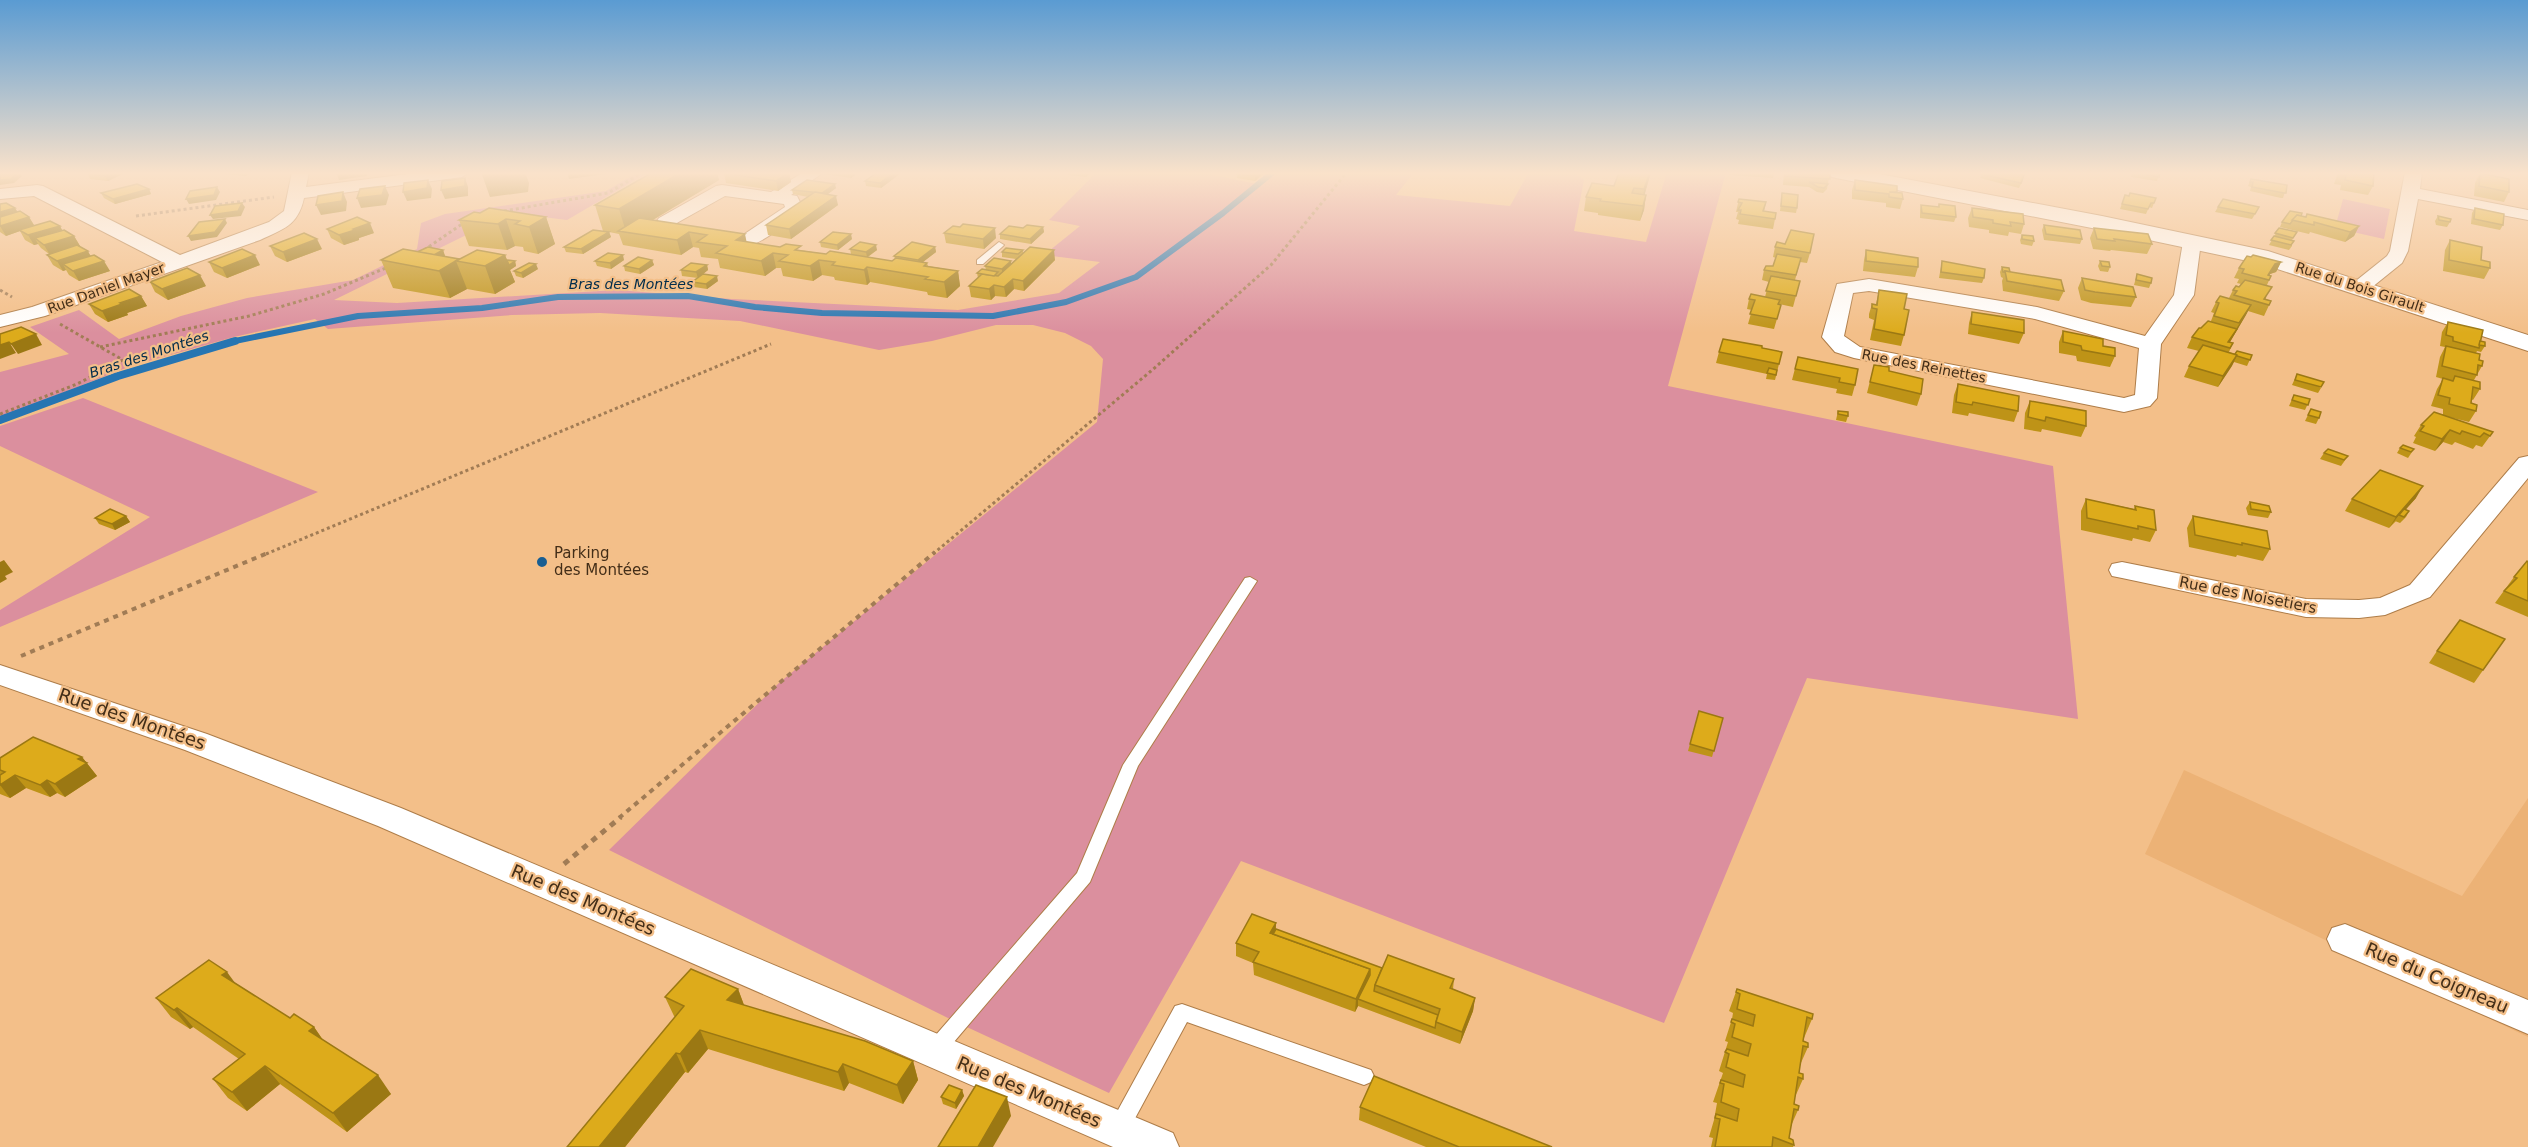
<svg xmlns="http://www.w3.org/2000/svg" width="2528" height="1147" font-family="'DejaVu Sans',sans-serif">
<rect width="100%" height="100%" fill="#f3bf89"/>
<!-- built -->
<path fill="#ecb276" d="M2184 770 2462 896 2528 798V1037L2145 854Z"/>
<!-- green -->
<g fill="#db8f9e">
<path d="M638 172H649L567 220 511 213 334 300 397 303 617 290 731 299 958 310 1059 293 1100 262 1044 255 1080 226 1049 220 1097 172H1197L1257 184 1271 172H1414L1396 195 1510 206 1529 172H1573L1584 180 1574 231 1646 242 1667 172H1726L1668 386 2053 466 2078 719 1807 678 1664 1023 1241 861 1109 1093 956 1022 609 850 779 683 1097 422 1103 359 1091 346 1065 333 1033 325H996L932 341 879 350 740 321 600 313 512 315 328 329 315 319 234 337 131 366 0 417V372L69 354 30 327 79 310 119 339 181 316 247 298 353 280 417 249 421 223 445 214 606 191Z"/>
<path d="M2343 199 2390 209 2384 239 2335 228Z"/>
<path d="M83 398 318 492 0 627V610L150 517 0 446V426Z"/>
</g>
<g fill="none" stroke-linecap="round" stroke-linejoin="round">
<!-- stream-far1 -->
<path stroke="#2675b2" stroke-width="6" d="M230 342 358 316 482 308 558 297 688 296 755 307 822 313 993 316 1066 302 1136 277 1223 213 1273 172"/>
<!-- stream -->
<path stroke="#2675b2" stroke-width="8" d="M0 420 118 376 235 341"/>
<!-- lane casing -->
<g stroke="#ae7d49" stroke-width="2">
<g id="lane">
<path d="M999 242 1004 245 1002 247 983 264H977V260Z"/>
<path d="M1250 577 1257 581 1138 766 1090 882 942 1056 935 1059 928 1056 925 1050 928 1044 1077 873 1123 765 1245 578Z"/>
<path d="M1182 1004 1371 1070 1374 1076 1371 1082 1364 1085 1187 1022 1126 1135 1119 1137 1112 1135 1109 1128 1112 1121 1175 1006Z"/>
</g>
</g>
<!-- street casing -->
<g stroke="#ae7d49" stroke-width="2">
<g id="street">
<path d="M292 172H309L306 187 423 172H470L462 177 304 198C298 226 283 229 260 240L45 316 0 327V315L32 307 162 262 34 196 0 199V189L37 185 43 186 180 255 269 222 284 211Z"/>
<path d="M804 172H824L791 195 797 196 803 208 800 212C783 225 767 241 745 247L669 237 662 235 656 222 659 218 716 186 722 185 771 192ZM725 196 784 204 785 207 743 235 676 226 675 224Z"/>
<path d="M2405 172H2422L2420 189 2528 210V220L2418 199 2408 251 2402 263 2366 292H2352L2349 288 2352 284 2387 256 2390 251Z"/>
<path d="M2192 236 2199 238 2201 242 2194 295 2161 344 2157 398 2150 406 2124 412 1854 358 1835 352 1822 337 1837 284 1869 279 2037 307 2145 336 2174 295 2183 242 2185 238ZM1869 291 2035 319 2139 348 2135 395 2124 398 1860 347 1844 336 1853 293Z"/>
<path d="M2528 456V478L2430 597 2385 615 2359 618 2306 617 2122 578 2112 576 2109 570 2112 564 2122 562 2306 599 2359 600 2380 598 2410 585 2519 458Z"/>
<path d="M0 665 207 734 401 808 1173 1133 1179 1147H1113L378 826 185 750 0 685Z"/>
<path d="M2345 924 2528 1000V1034L2332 950 2327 939 2332 928Z"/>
</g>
</g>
<!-- secondary casing -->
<g stroke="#ae7d49" stroke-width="2">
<path id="secondary" d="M1826 172H1869L2102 216 2268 251 2528 335V351L2262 264 2102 230 1836 178 1829 176Z"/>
</g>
<!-- path-far2 -->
<g stroke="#a17c55" stroke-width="3" stroke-dasharray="3 3" stroke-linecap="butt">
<path d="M504 211 608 193 643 172"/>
<path d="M136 216 274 197"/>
<path d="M424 250 465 222"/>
<path d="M0 290 12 297"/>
<path d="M100 347 249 316 324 294 388 267"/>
<path d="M0 414 77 384 123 360 60 324"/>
<path d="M266 554 771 344"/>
<path d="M933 554 1151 371 1271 265 1347 172"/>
</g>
<!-- path-far1 -->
<g stroke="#a17c55" stroke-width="4" stroke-dasharray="5 5" stroke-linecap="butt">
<path d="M21 656 270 552"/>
<path d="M619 818 935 552"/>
</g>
<!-- path -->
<path stroke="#a17c55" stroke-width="5" stroke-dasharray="6 6" stroke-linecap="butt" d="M564 864 621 817"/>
<!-- lane -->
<use href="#lane" fill="#fff" fill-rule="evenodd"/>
<!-- street -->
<use href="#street" fill="#fff" fill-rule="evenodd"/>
<!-- secondary -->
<use href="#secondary" fill="#fff" fill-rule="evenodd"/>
</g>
<!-- wall -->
<g fill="#be9317">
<path d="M93 172H127L108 181 90 179 88 174Z"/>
<path d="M214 172H253L245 176 215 173Z"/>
<path d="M789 172 791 182 778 191 726 183 724 173Z"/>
<path d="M824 172H855V175L851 178 824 174Z"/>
<path d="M878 172H901V173L881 188 866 186 865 181Z"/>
<path d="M1068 172H1091L1086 177 1068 175Z"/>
<path d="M1263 172V174L1255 181 1237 178V174Z"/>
<path d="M1619 172H1651L1644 195H1646L1644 210 1640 221 1598 215V213L1584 211 1586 197 1614 186Z"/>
<path d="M1730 172H1774L1773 178 1729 175Z"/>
<path d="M1784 172H1830L1827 189 1823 193 1817 192 1809 187 1783 185Z"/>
<path d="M1982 172 2023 180 2019 188 1980 178Z"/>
<path d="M2132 172H2160L2157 181 2131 177Z"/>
<path d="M2338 172H2374L2373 186 2368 195 2340 190 2341 185 2334 184Z"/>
<path d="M2480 173 2509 192 2504 202 2474 196 2475 183Z"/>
<path d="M2251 179 2287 185 2283 198H2281L2250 191 2251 187 2248 186Z"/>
<path d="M719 180 653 220 747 242 826 254H851L850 249 877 250 868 257 892 261 895 259 894 256 935 247 936 252 923 262 927 263 928 266 958 271 960 286 947 298 928 295 927 292 870 282 867 285 835 280 834 277 822 275 813 281 783 276 781 268H776L765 276 720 268 718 259 701 257 699 248 693 247 681 255 623 245 619 234 609 232 611 237 583 254 566 252 564 247 603 231 595 205Z"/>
<path d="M1855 180 1897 186V193L1903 199 1900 209 1886 207V203L1852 199V190Z"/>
<path d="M836 188 828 194 838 205 791 239 768 235 766 225 808 197 793 194 792 190Z"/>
<path d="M149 189 151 194 115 204 104 198 101 193Z"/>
<path d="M1782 193 1797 208 1796 213 1780 211Z"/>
<path d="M2125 195 2156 198 2152 208 2149 207 2146 214 2120 209Z"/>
<path d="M1739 199 1766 202 1764 212 1775 219 1773 229 1738 224 1739 220 1736 219 1738 212H1736Z"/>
<path d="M0 204 29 217 34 225 60 226 62 230 74 236 80 246H79L110 271 79 281 69 275 66 270 63 271 53 265 47 255 49 254 41 248 38 244 34 245 25 240 20 231 6 236 0 232Z"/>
<path d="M1939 204 1956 217 1954 222 1920 218V209L1921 205 1938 207Z"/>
<path d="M2218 207 2257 211 2252 219 2215 212Z"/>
<path d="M1972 208 2024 224 2021 234 2009 232 2008 236 1989 233V230L1969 227 1968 218Z"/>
<path d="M2475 208 2503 225 2500 230 2471 224 2472 213Z"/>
<path d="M480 213 546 217 555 244 538 254 524 251 523 247 515 246 507 250 469 246 459 220Z"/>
<path d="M2301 216 2359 226 2354 236 2345 242 2310 232 2309 234 2280 227 2282 222Z"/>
<path d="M2438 216 2450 222 2447 227 2436 225 2435 221Z"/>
<path d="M2044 225 2082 239 2080 244 2044 240 2042 230Z"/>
<path d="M1043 227 1044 232 1031 244 1000 239V234L1023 228Z"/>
<path d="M2094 228 2152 244 2147 254 2111 250 2110 251 2093 249 2090 238Z"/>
<path d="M2279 228 2297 232 2292 240V246L2289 250 2269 245Z"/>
<path d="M327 229 374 233 359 238V240L344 245 331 238Z"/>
<path d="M944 233 996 238 984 249 946 243Z"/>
<path d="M2022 235 2034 241 2032 246 2021 244 2020 240Z"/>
<path d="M852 239 838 250 821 247 820 242Z"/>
<path d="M2450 240 2481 260 2490 268 2484 279 2443 271 2445 250Z"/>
<path d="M270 246 322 249 287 262 275 256Z"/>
<path d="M1775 247 1810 253 1807 263 1800 262 1795 280 1800 281 1793 307 1779 304 1781 305 1774 329 1748 324 1752 310 1747 309 1749 299 1765 297 1769 282 1762 280 1764 270 1773 266 1776 258 1773 257Z"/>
<path d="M443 250 445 256H443L459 259 505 255 507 260 515 261 516 266 510 270 515 282 495 294 467 289 450 298 393 288 381 260 417 252Z"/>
<path d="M1023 250V253L1055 260 1024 291 1014 289 1006 297 995 296 991 300 971 297 969 286 978 278 977 273 986 270 985 266 1011 261V264L1016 259 1002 257V252Z"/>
<path d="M1866 250 1918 267 1915 277 1863 271 1864 260Z"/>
<path d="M624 260 611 269 597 266 595 261Z"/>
<path d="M652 260 654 265 640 274 625 271 624 266Z"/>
<path d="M1942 261 1984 278 1982 283 1939 278Z"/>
<path d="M2100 261 2110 267 2108 272 2100 271 2098 266Z"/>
<path d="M209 262 260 265 227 278 214 272Z"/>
<path d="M2281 262 2276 272 2270 274 2269 276H2271L2267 285 2266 299 2271 301 2264 316 2248 311 2230 342 2233 343 2229 352 2235 354 2252 355 2247 366 2234 362 2218 387 2184 377 2189 366 2199 351 2187 348 2192 337 2201 328 2211 321 2214 313 2211 312 2216 302 2229 298 2233 290 2239 287 2241 284 2237 283 2239 279 2234 278 2239 268Z"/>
<path d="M707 265 708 270 698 278 682 276 681 270Z"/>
<path d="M2002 267 2010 272 2064 291 2059 301 2003 291 2002 281 2003 278 2001 277 2000 272Z"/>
<path d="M538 269 523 278 516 276 514 271Z"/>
<path d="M2137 274 2151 283 2149 288 2134 285Z"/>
<path d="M2082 278 2136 297 2131 307 2091 303 2081 300 2078 288Z"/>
<path d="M718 281 707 289 694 287 692 282Z"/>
<path d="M150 282 206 286 168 300 155 292Z"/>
<path d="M1879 290 1904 309V335L1901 346 1870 340 1874 320 1869 318V314L1872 304H1876Z"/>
<path d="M141 296 147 306 127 313 128 315 108 322 95 314 89 304Z"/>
<path d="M1972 312 2024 333 2019 344 1968 334 1969 323Z"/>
<path d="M2448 322 2480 341 2485 346 2481 352 2477 351 2476 353 2482 366 2474 380 2480 389 2473 400 2471 399V403L2476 411 2469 422 2449 417 2493 432 2482 447 2476 445 2473 449 2455 442 2452 445 2443 442 2435 451 2413 443 2416 437 2414 436 2421 425 2443 414V409L2431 406 2437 389 2443 379 2436 377 2440 357 2445 347 2440 346 2442 332Z"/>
<path d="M2063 331 2103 346 2115 356 2110 367 2077 361 2076 356 2059 353V342Z"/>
<path d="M1762 348 1782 352 1775 380 1766 379 1767 374 1716 363 1719 352Z"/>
<path d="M1798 357 1855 385 1852 396 1836 393 1837 389 1792 380Z"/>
<path d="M1874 365 1889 371 1921 394 1917 406 1867 393Z"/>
<path d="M2297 374 2321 388 2318 393 2292 385Z"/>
<path d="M1958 384 2018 411 2014 422 1969 413 1968 416 1952 413 1954 395Z"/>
<path d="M2294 395 2310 399 2305 410 2289 406Z"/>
<path d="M2030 401 2086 426 2081 437 2042 429 2041 432 2024 429 2025 413Z"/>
<path d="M2311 409 2319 418 2316 424 2305 421Z"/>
<path d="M1838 411 1848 416 1846 422 1836 420Z"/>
<path d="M2400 448 2414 449 2408 458 2397 453Z"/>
<path d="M2324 453 2348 456 2341 466 2320 459Z"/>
<path d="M2416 498 2405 510 2409 511 2406 517 2400 523 2395 521H2396L2389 528 2345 511 2352 499Z"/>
<path d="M2086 499 2134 509 2135 506 2156 530 2150 542 2133 538 2132 541 2081 530V511Z"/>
<path d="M2250 502 2271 512 2268 518 2248 515 2246 508Z"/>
<path d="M126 516 130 522 115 530 99 524 95 518Z"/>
<path d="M2193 516 2270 549 2263 561 2237 555 2236 557 2189 547 2187 528Z"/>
<path d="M2528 562V617L2495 603 2514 577Z"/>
<path d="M2505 639 2474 683 2429 663 2437 651Z"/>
<path d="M1699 711 1723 718 1712 757 1688 751Z"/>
<path d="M82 757 97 776 65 797 57 793 50 797 26 788 10 798 0 794V758Z"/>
<path d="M1276 923V929L1382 968 1454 979 1453 989 1475 998 1473 1011 1460 1044 1358 1006 1355 1012 1254 975 1253 963 1236 956V943Z"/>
<path d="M235 983 290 1018 314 1027 323 1040 391 1094 347 1132 280 1084 247 1111 228 1098 213 1079 239 1059 193 1027 190 1029 171 1017 156 998Z"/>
<path d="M738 989 744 1005 913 1061 918 1080 903 1104 849 1083 844 1091 708 1049 688 1073 685 1072 625 1147H567L675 1017 674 1016 665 997Z"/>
<path d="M1737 989 1812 1019 1804 1038 1803 1041 1808 1047 1800 1065 1799 1073 1803 1079 1795 1097 1794 1104 1798 1110 1791 1126 1789 1138 1794 1145 1793 1147H1711L1713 1138 1709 1137 1714 1120 1717 1103 1713 1102 1723 1073 1719 1071 1728 1042 1725 1041 1732 1019 1733 1013 1729 1011Z"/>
<path d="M962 1090 964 1096 956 1109 943 1104 941 1097Z"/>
<path d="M1360 1107 1552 1147H1426L1359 1120Z"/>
</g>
<!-- shaded-wall -->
<g fill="#9b7813">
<path d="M18 172H20L22 176 14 183 0 185V180Z"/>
<path d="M114 172H127L108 181 105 176Z"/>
<path d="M243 172H253L245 176Z"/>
<path d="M336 172H367V176L339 180Z"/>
<path d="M481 172H525L529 183 528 192 490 197Z"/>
<path d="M567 172H606V174L569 179Z"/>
<path d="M682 172H717L719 180 631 233 626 232 619 209Z"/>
<path d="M789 172 791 182 778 191 776 181Z"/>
<path d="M852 172H855V175L851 178 850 173Z"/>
<path d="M895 172H901V173L881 188 880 183Z"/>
<path d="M1085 172H1091L1086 177Z"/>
<path d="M1260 172H1263V174L1255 181V176Z"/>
<path d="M1650 172H1651L1642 204 1644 189Z"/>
<path d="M465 178 468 187V196L445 199 441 190Z"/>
<path d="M428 180 432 189 431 198 407 201 403 192Z"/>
<path d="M835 184 836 188 821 199 820 194Z"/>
<path d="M385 186 389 195 386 205 361 208 357 198Z"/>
<path d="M217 187 220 192 216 200 189 204 186 199Z"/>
<path d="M149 189 151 194 115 204 113 199Z"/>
<path d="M343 192 347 202 346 211 321 215 316 205Z"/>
<path d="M1646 195 1644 210 1640 221 1643 206Z"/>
<path d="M836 196 838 205 791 239 789 229Z"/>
<path d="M242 203 245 207 241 216 213 219 210 215Z"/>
<path d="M15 208 21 217 0 223V212Z"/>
<path d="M29 217 35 227 19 230 20 231 6 236 0 226Z"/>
<path d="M546 217 555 244 538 254 529 227Z"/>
<path d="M225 219 227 223 217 237 191 241 188 236Z"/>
<path d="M506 219 515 246 507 250 498 224Z"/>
<path d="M370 223 374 233 359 238V240L344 245 339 235 353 229Z"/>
<path d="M60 226 65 236 35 238 38 244 34 245 28 235Z"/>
<path d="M2359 226 2354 236 2345 242 2350 232Z"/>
<path d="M1043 227 1044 232 1031 244 1030 239Z"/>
<path d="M995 228 996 238 984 249 983 239Z"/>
<path d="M609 232 611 237 583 254 581 249Z"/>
<path d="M689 232 693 247 681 255 677 240Z"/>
<path d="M745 234 748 249 736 240Z"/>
<path d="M851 234 852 239 838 250 837 245Z"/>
<path d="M74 236 80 246 50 255 44 245Z"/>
<path d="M317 239 322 249 287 262 283 252Z"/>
<path d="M876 245 877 250 867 257 866 252Z"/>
<path d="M935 247 936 252 919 265 918 260Z"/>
<path d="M443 250 445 256 422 267 420 262Z"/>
<path d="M1054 250 1055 260 1024 291 1023 281Z"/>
<path d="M88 251 93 261 63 264 66 270 63 271 57 261Z"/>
<path d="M773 253 776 268 765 276 761 261Z"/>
<path d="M255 255 260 265 227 278 222 268Z"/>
<path d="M505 255 509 265 515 261 516 266 510 270 515 282 495 294 485 266Z"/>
<path d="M623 255 624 260 611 269 610 263Z"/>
<path d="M652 260 654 265 640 274 639 269Z"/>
<path d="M819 260 822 275 813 281 810 266Z"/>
<path d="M104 261 110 271 79 281 73 271Z"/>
<path d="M456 261 467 289 450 298 439 271Z"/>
<path d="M1011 261V266L1002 274V269Z"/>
<path d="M2281 262 2276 272 2270 274 2267 279H2266L2275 264Z"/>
<path d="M536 264 538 269 523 278 521 273Z"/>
<path d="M707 265 708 270 698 278 696 272Z"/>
<path d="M867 267 870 282 867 285 864 270Z"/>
<path d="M958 271 960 286 947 298 944 282Z"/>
<path d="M200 275 206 286 168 300 162 289Z"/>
<path d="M717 276 718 281 707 289 706 284Z"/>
<path d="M1013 279 1014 289 1006 297 1004 287Z"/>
<path d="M994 285 995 296 991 300 989 289Z"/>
<path d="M141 296 147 306 127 313 128 315 108 322 102 311 120 303Z"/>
<path d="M2251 305 2246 315 2227 347 2228 342Z"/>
<path d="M36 334 42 345 18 354 11 344Z"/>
<path d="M9 342 16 353 0 359V345Z"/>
<path d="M2237 355 2232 366 2218 387 2223 376Z"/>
<path d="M2450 430 2443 442 2435 451 2442 439Z"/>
<path d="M2423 486 2416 498 2400 516 2399 515 2389 528 2396 517Z"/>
<path d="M126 516 130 522 115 530 112 524Z"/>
<path d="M4 560 13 572 5 576 7 579 0 583V562Z"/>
<path d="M82 757 97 776 65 797 55 784 78 759Z"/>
<path d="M15 775 26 788 10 798 0 785Z"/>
<path d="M47 780 57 793 50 797 40 785Z"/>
<path d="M1276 923 1275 936 1270 933Z"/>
<path d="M1370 969 1369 981 1358 999V1006L1355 1012 1356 999Z"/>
<path d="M227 972 241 991 222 975Z"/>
<path d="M738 989 745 1008 727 1000Z"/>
<path d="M1475 998 1473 1011 1460 1044 1462 1032Z"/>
<path d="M177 1008 193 1027 190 1029 174 1010Z"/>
<path d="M314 1027 327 1046 309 1031Z"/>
<path d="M700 1030 708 1049 688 1073 680 1054Z"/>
<path d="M676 1053 685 1072 625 1147H599Z"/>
<path d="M913 1061 918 1080 903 1104 897 1085Z"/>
<path d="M843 1064 849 1083 844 1091 838 1072Z"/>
<path d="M265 1066 280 1084 247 1111 232 1092Z"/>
<path d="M378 1075 391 1094 347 1132 333 1113Z"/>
<path d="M962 1090 964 1096 956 1109 955 1103Z"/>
<path d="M1007 1097 1011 1116 993 1147H978Z"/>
</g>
<!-- building -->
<g fill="#ddab1b" stroke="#9b7813" stroke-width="1.5">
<path d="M9 172H18L11 179 0 180V173Z"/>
<path d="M93 172H114L105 176 88 174Z"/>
<path d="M653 172H682L619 209 595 205Z"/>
<path d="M726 172H789L776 181 724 173Z"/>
<path d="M878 172H895L880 183 865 181Z"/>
<path d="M1238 172H1260L1255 176 1237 174Z"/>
<path d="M1619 172H1650L1644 189 1634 188 1632 193 1646 195 1643 206 1600 201 1601 199 1586 197 1592 183 1614 186Z"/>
<path d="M1785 172H1830V179L1785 176Z"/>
<path d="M1982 172H2008L2024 175 2021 183 1981 174Z"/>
<path d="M2134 172H2160L2159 177Z"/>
<path d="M2339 172H2374L2373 186 2345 180 2346 176 2339 174Z"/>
<path d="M2480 173 2509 179V192L2479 186Z"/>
<path d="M465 178V186L441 190 442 181Z"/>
<path d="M2251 179 2287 185 2286 193H2284L2252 187 2253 182H2250Z"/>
<path d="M428 180 427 188 403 192 404 183Z"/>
<path d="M807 180 835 184 822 193 792 190Z"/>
<path d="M1855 180 1897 186V192H1889L1902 193 1903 199 1889 197V194L1855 190Z"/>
<path d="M1809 182 1828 184 1824 188 1818 187Z"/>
<path d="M137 184 149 189 113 199 101 193Z"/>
<path d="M385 186 382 195 357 198 360 189Z"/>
<path d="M217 187 214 195 186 199 190 191Z"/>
<path d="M343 192 342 201 316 205 318 196Z"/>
<path d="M815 192 836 196 789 229 766 225Z"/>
<path d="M1782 193 1798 195 1797 208 1781 206Z"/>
<path d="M2130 193 2156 198 2154 203H2151L2148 209 2122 204 2125 195 2129 196Z"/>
<path d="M1739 199 1766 202 1763 211 1776 213 1775 219 1740 214 1741 210H1738L1742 203 1738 202Z"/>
<path d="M2223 199 2259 207 2255 214 2218 207Z"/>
<path d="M6 203 15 208 0 212V204Z"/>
<path d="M242 203 238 211 210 215 215 206Z"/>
<path d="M1939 204 1955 206 1956 217 1922 213 1921 205 1939 207Z"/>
<path d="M489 208 546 217 529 227 515 224 520 221 506 219 498 224 459 220 474 212 480 213Z"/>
<path d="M1972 208 2023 214 2024 224 2010 222 2011 226 1993 223V220L1973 217Z"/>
<path d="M2475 208 2504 214 2503 225 2474 219Z"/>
<path d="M20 211 29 217 0 226V217Z"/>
<path d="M2290 211 2302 213 2301 216 2297 215 2290 224 2282 222Z"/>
<path d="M2307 214 2359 226 2350 232 2314 222V225L2292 220 2297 215 2306 217Z"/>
<path d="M2438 216 2451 219 2450 222 2439 220Z"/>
<path d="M357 217 370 223 353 229 355 230 339 235 327 229Z"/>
<path d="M639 218 745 234 736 240 780 247 786 244 801 246 795 250 826 254 830 251 892 261 896 258 927 263 924 266 958 271 944 282 925 279 928 277 867 267 864 270 832 265 835 262 819 260 810 266 779 261 788 255 773 253 761 261 716 253 727 246 697 242 707 235 689 232 677 240 618 231Z"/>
<path d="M225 219 215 232 188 236 199 222Z"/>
<path d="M50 221 60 226 28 235 19 230Z"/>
<path d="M963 224 995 228 983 239 944 233 953 226 960 227Z"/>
<path d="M1027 225 1043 227 1030 239 1000 234 1009 226 1023 228Z"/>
<path d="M2044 225 2080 230 2082 239 2046 234Z"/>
<path d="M2094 228 2148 234 2152 244 2114 239 2115 241 2097 239Z"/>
<path d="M2279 228 2297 232 2293 238 2275 233Z"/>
<path d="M64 230 74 236 44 245 35 238Z"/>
<path d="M593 230 609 232 581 249 564 247Z"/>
<path d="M1791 230 1814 234 1810 253 1775 247 1777 242 1785 244Z"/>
<path d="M833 232 851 234 837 245 820 242Z"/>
<path d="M304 233 317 239 283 252 270 246Z"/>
<path d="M2022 235 2033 236 2034 241 2022 239Z"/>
<path d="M2274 236 2294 241 2291 245 2271 240Z"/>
<path d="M2450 240 2482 247 2481 260 2490 262V268L2449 260Z"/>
<path d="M860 242 876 245 866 252 850 249Z"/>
<path d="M912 242 935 247 918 260 894 256Z"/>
<path d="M77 245 88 251 57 261 47 255Z"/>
<path d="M428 247 443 250 434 255 417 252Z"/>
<path d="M1030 247 1054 250 1023 281 1013 279 1004 287 994 285 989 289 969 286 982 274 998 276Z"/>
<path d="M1006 248 1023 250 1018 254 1002 252Z"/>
<path d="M242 249 255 255 222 268 209 262Z"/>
<path d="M403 249 459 259 439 271 381 260Z"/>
<path d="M477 250 505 255 485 266 456 261Z"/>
<path d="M1866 250 1918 258V267L1866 261Z"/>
<path d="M608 253 623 255 610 263 595 261Z"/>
<path d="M1777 254 1801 258 1796 275 1764 270 1766 266H1773Z"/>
<path d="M94 255 104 261 73 271 63 264Z"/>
<path d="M2253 255 2281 262 2275 264 2268 275 2271 276 2269 280 2242 273 2244 269 2239 268 2247 256 2251 257Z"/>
<path d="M638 257 652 260 639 269 624 266Z"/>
<path d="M994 258 1011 261 1002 269 985 266Z"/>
<path d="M507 260 515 261 509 265Z"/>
<path d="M1942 261 1985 269 1984 278 1941 272Z"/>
<path d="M2100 261 2109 262 2110 267 2102 266Z"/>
<path d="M529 263 536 264 521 273 514 271Z"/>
<path d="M691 263 707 265 696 272 681 270Z"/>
<path d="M2002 267 2009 268 2010 272 2005 271V272H2003Z"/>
<path d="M187 268 200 275 162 289 150 282Z"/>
<path d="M982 269 998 272 994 276 977 273Z"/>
<path d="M2005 271 2061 280 2064 291 2007 281Z"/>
<path d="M703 274 717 276 706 284 692 282Z"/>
<path d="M2137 274 2152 278 2151 283 2136 280Z"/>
<path d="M1771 276 1800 281 1796 296 1766 291Z"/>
<path d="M2082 278 2133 287 2136 297 2095 292 2085 290Z"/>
<path d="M2245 280 2272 287 2264 299 2271 301 2269 305 2234 295 2237 291 2233 290 2236 286 2239 287Z"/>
<path d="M129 289 141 296 120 303 122 304 102 311 89 304Z"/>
<path d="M1879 290 1907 294 1904 309 1909 310 1904 335 1874 329 1877 309 1872 308V304L1877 305Z"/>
<path d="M1751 294 1780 300 1778 304 1781 305 1777 319 1750 314 1755 300 1749 299Z"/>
<path d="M2220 296 2251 305 2239 323 2214 316 2219 303 2216 302Z"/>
<path d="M1972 312 2024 320V333L1971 324Z"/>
<path d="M2208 321 2237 329 2228 342 2233 343 2230 348 2192 337 2199 328H2201Z"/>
<path d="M2448 322 2483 330 2479 348 2453 341V337L2446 335Z"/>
<path d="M21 327 36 334 11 344 9 342 0 345V334Z"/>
<path d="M2063 331 2103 339V346L2115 348V356L2082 350 2081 346 2063 342Z"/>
<path d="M1723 339 1762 346V348L1782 352 1779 364 1719 352Z"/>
<path d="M2480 341 2485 342V346L2479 345Z"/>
<path d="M2203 345 2237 355 2223 376 2189 366Z"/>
<path d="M2446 346 2480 354 2479 360 2483 361 2482 366 2478 365 2477 375 2442 366Z"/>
<path d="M2237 351 2252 355 2250 360 2237 356V355L2235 354Z"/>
<path d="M1798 357 1858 369 1855 385 1839 382 1840 378 1795 369Z"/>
<path d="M1874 365 1889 367V371L1923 379 1921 394 1870 382Z"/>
<path d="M1769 368 1777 370 1776 375 1767 373Z"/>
<path d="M2297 374 2324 382 2321 387 2295 380Z"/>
<path d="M2455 376 2480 382V389L2473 387 2471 403 2477 405 2476 411 2449 404 2450 398 2438 395 2443 378 2453 381Z"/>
<path d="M1958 384 2019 396 2018 411 1973 402 1972 405 1956 402Z"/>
<path d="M2294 395 2310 399 2308 405 2292 400Z"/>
<path d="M2030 401 2086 411V426L2046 417 2045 421 2028 417Z"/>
<path d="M2311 409 2321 412 2319 418 2308 415Z"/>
<path d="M1838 411 1848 412V416L1838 414Z"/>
<path d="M2434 412 2493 432 2490 436 2484 433 2480 437 2462 431 2460 434 2450 430 2442 439 2420 431 2424 426 2421 425Z"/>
<path d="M2403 445 2414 449 2411 452 2400 448Z"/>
<path d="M2328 449 2348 456 2344 460 2324 453Z"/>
<path d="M2380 470 2423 486 2396 517 2352 499Z"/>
<path d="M2086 499 2136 510 2135 506 2154 510 2156 530 2138 526V529L2087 518Z"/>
<path d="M2250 502 2269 506 2271 512 2251 509Z"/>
<path d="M110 509 126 516 112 524 95 518Z"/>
<path d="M2404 509 2409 511 2404 517 2399 515Z"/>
<path d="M2193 516 2267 531 2270 549 2242 543V545L2195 535Z"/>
<path d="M2527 561 2528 562V601L2504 591 2517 578 2514 577Z"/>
<path d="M2460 620 2505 639 2483 670 2437 651Z"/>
<path d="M1699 711 1723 718 1714 751 1690 744Z"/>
<path d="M33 737 82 757 78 759 87 763 55 784 47 780 40 785 15 775 0 785V775L5 772 0 770V758Z"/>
<path d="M1252 914 1276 923 1270 933 1370 969 1356 999 1253 962 1259 952 1236 943Z"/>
<path d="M1276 929 1382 968 1375 985 1374 991 1438 1015 1436 1022 1435 1028 1358 999 1370 975V969L1273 934Z"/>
<path d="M1388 955 1454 979 1450 988 1475 998 1462 1032 1436 1022 1440 1009 1375 985Z"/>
<path d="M209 960 227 972 222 975 290 1018 294 1014 314 1027 309 1031 378 1075 333 1113 265 1066 232 1092 213 1079 245 1054 177 1008 174 1010 156 998Z"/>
<path d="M691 969 738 989 727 1000 865 1041 913 1061 897 1085 843 1064 838 1072 700 1030 680 1054 676 1053 599 1147H567L684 1006 665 997Z"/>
<path d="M1737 989 1813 1014 1812 1019 1807 1017 1803 1041 1808 1043V1047L1803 1046 1799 1073 1803 1074V1079L1798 1077 1794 1104 1799 1106 1798 1110 1794 1109 1789 1138 1793 1140 1794 1145 1773 1137 1772 1147H1715L1720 1119 1715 1118 1716 1114 1737 1121 1739 1109 1721 1102 1724 1084 1720 1083 1721 1080 1743 1087 1745 1075 1726 1067 1729 1054 1725 1052 1727 1049 1748 1056 1751 1044 1732 1037 1735 1024 1731 1022 1732 1019 1753 1026 1755 1015 1737 1009 1740 994 1736 992Z"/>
<path d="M1374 1076 1552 1147H1459L1360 1107Z"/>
<path d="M949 1085 962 1090 955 1103 941 1097Z"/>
<path d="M976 1085 1007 1097 978 1147H938Z"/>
</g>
<!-- sky -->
<linearGradient id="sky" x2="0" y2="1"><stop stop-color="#5a9bd2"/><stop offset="0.52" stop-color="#fae2ca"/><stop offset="1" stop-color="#fae2ca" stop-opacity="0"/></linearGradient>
<rect width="2528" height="333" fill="url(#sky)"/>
<!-- markers -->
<circle fill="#185e92" stroke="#f3bf89" stroke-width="2" cx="542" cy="562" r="6"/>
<g text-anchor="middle" stroke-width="4.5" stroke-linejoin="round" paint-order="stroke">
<!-- far-water labels -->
<g font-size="14" font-style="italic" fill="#012c4b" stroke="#f3bf89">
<text x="631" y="289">Bras des Montées</text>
<text transform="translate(149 354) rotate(-18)" y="5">Bras des Montées</text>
</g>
<!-- far-street labels -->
<g font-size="14" fill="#432e18" stroke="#f3bf89">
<text transform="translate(2360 287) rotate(18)" y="5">Rue du Bois Girault</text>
<text transform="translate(106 288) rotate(-20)" y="5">Rue Daniel Mayer</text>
<text transform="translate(1924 366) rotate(11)" y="5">Rue des Reinettes</text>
</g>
<!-- poi labels -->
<g font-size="15" fill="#432e18" stroke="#f3bf89" text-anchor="start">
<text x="554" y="558">Parking<tspan x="554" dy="17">des Montées</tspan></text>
</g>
<!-- street labels -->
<g font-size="15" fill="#432e18" stroke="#f3bf89">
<text transform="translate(2248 595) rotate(11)" y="5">Rue des Noisetiers</text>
</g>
<!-- near-street labels -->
<g font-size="18" fill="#432e18" stroke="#f3bf89">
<text transform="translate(132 719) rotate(19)" y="6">Rue des Montées</text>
<text transform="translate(583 900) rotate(23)" y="6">Rue des Montées</text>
<text transform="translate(2437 978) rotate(23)" y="6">Rue du Coigneau</text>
<text transform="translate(1029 1092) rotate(23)" y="6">Rue des Montées</text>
</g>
</g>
</svg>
